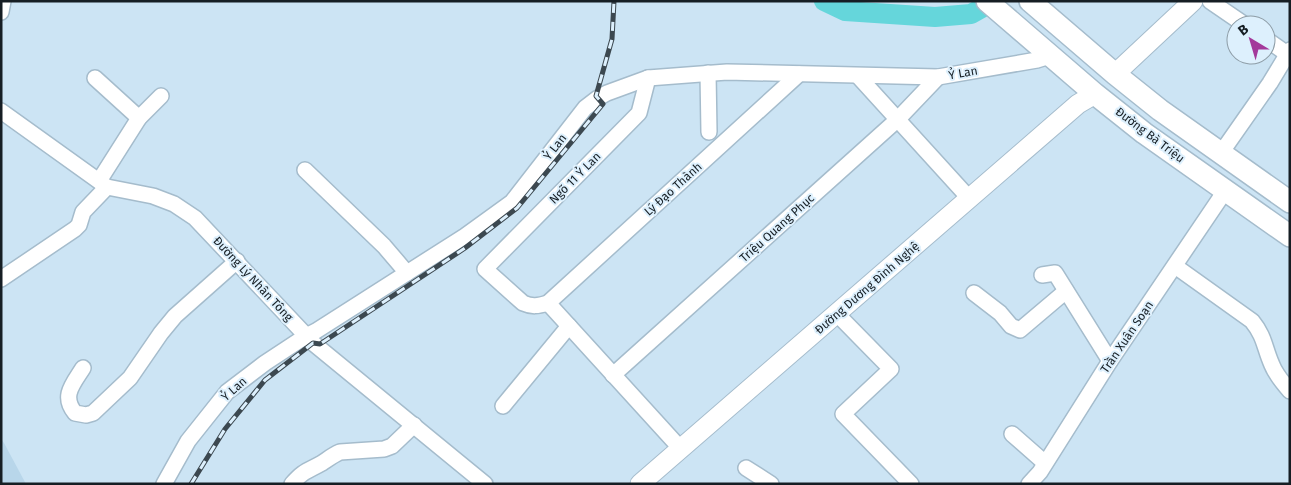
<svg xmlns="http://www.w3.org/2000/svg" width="1291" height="485" font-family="'Fira Sans',sans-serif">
<rect width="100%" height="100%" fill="#cce4f4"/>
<!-- built -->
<path fill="#b8d6ea" d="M1 439 4 443 26 484H1Z"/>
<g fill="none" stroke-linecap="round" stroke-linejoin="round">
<!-- river -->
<path stroke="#65d6db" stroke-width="20" d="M824 1 845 11 935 17 971 14 994 1"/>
<!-- minor casing -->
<g stroke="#a5bccc" stroke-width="18">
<g id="minor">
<path d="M1210 1 1245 25"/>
<path d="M1 12 3 1"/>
<path d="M1266 39 1290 56"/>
<path d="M708 73 709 132"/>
<path d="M858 76 969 198"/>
<path d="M95 78 139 118"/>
<path d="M648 78 639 113 485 269 523 303C532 307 538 306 548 303L799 74"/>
<path d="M1 111 107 187 153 196 174 204 195 218 313 343 485 484"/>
<path d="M1221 153 1270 83 1290 50"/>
<path d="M305 170 384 246 407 273"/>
<path d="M99 181 139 118 161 96"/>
<path d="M1175 266 1252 321C1265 337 1264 347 1272 365 1276 375 1283 383 1290 391"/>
<path d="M1042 275 1055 273 1057 276 1110 361"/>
<path d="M1 279 75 229 79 225 83 212 107 187"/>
<path d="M974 293 1000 313 1011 326 1020 330 1066 291"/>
<path d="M548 303 681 449"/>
<path d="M837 314 891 369 843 414 911 484"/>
<path d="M83 368C73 384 61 396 75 413L86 415 93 413 130 378 161 333 175 316 237 261"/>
<path d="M613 375 897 120 938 77"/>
<path d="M503 406 569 326"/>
<path d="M1012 434 1045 463"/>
<path d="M746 468 771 484"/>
<path d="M164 484 188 441 227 392 265 363 306 336 316 331 465 236 512 202 585 108 598 98 607 93 648 78 727 72 938 77 1037 60 1050 56"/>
<path d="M292 484C304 470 308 471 322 463 328 459 333 455 340 452L384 449 392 446 414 425"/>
<path d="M1029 484 1040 472 1110 361 1225 191"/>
</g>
</g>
<!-- major casing -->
<g stroke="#a5bccc" stroke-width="21">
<g id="major">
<path d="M1115 74 1193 1"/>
<path d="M640 484 1078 104 1095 94"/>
</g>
</g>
<!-- highway casing -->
<g stroke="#a5bccc" stroke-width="24">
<g id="highway">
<path d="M987 1 1095 94 1144 133 1290 236"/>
<path d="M1030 1 1115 74 1160 110 1290 202"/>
</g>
</g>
<!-- minor -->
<use href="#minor" stroke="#fff" stroke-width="15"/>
<!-- major -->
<use href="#major" stroke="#fff" stroke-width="19"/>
<!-- highway -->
<use href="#highway" stroke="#fff" stroke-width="21"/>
<!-- rail casing -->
<g stroke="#3c4850" stroke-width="5">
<path id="rail" d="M191 484 225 429 265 380 313 343 320 344 465 248 517 208 603 104 596 96 612 39 614 1"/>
</g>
<!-- rail -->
<use href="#rail" stroke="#ddf0fd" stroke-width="3" stroke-dasharray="9" stroke-linecap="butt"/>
</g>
<g text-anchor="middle" stroke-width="4" stroke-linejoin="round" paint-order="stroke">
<!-- street labels -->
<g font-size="12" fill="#161e24" stroke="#ddf0fd">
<text transform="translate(963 73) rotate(-10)" y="4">Ỷ Lan</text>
<text transform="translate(1150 135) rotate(37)" y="4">Đường Bà Triệu</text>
<text transform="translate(555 147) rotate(-52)" y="4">Ỷ Lan</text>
<text transform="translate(575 178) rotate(-45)" y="4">Ngõ 11 Ỷ Lan</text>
<text transform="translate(673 189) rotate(-42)" y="4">Lý Đạo Thành</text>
<text transform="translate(777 228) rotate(-42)" y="4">Triệu Quang Phục</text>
<text transform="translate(253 279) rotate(47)" y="4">Đường Lý Nhân Tông</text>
<text transform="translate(867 288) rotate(-41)" y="4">Đường Dương Đình Nghệ</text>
<text transform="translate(1127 337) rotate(-56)" y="4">Trần Xuân Soạn</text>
<text transform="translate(234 389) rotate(-42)" y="4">Ỷ Lan</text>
</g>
</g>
<!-- border -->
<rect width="1291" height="485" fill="none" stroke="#161e24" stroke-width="5"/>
<!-- north arrow -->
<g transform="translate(1251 40) rotate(322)"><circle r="24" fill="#ddf0fd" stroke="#8d9ca6"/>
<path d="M0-4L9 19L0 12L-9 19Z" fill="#a3399b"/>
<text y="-8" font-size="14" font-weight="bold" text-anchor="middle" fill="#161e24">B</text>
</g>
</svg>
